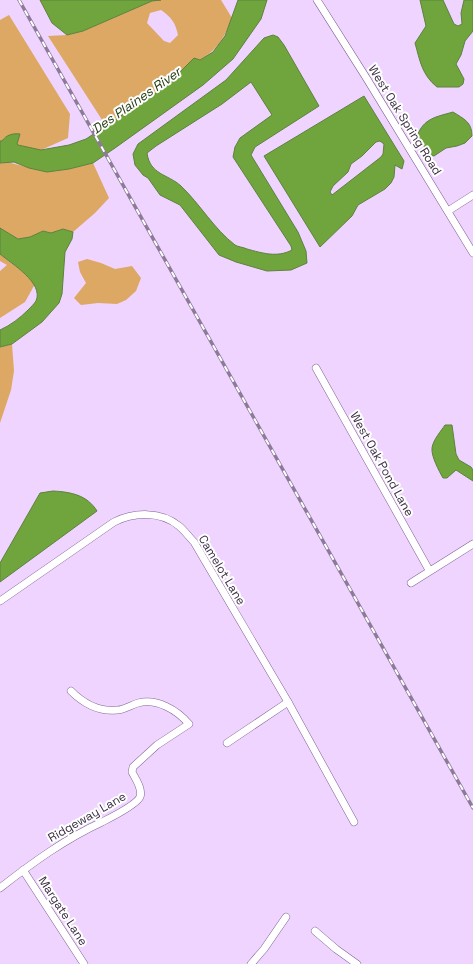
<svg xmlns="http://www.w3.org/2000/svg" width="473" height="964" font-family="'Space Grotesk',sans-serif">
<rect width="100%" height="100%" fill="#eed4fe"/>
<!-- green -->
<g fill="#dca864" fill-rule="evenodd">
<path d="M161 0H221L232 18C224 38 219 48 200 60L194 58 165 87 106 126 48 36 67 35 83 31 152 1ZM161 10C172 18 175 22 178 35L170 43 164 41 147 23 150 13Z"/>
<path d="M9 15 70 114 68 138 41 150 18 145 17 144 20 134 5 137 2 141H0V20Z"/>
<path d="M7 162 47 172 69 169 93 163 109 198 95 213 73 232 63 229 51 233 43 231 30 237 18 239 0 228V163Z"/>
<path d="M0 254 28 276 35 284 25 302 0 318V271L7 265 0 261Z"/>
<path d="M87 259 101 263 115 269 132 266 141 278 136 291 126 300 117 304 98 303 81 305 74 298 86 283 80 272 78 262Z"/>
<path d="M12 344 14 371 11 390 0 423V347Z"/>
</g>
<!-- water -->
<g fill="#6fa53c" stroke="#5f813e" fill-rule="evenodd">
<path d="M40 0H161L152 1 83 31 67 35 52 23Z"/>
<path d="M238 0H267L261 19 233 59 203 85 115 148 93 163 69 169 47 172 29 168 14 162 0 163V141H2C6 135 13 133 20 134L17 144 18 145 41 150 69 145 86 139 165 87 194 58 200 60 213 52 225 36Z"/>
<path d="M420 0H443L454 24 458 26 462 24 461 13 464 0H473V31L465 41 461 55 456 64 464 79 463 84 459 87H437C422 75 420 61 415 43L426 26Z"/>
<path d="M273 35 278 37 284 45 319 106 255 147 251 155 298 232 306 251 307 263 291 270 267 271 236 262 219 255 180 205 160 195 148 178 143 175 135 165 133 154 138 144 226 80 264 38ZM251 82 272 115 240 138 235 147 233 157 291 246 292 250C277 258 262 253 247 249 243 247 238 247 235 245 214 229 200 204 181 186 168 174 150 175 147 153L156 146 222 104Z"/>
<path d="M364 96 404 161 402 169 395 165 394 177 391 183 385 189 358 205 352 216 320 247 264 156ZM380 141 384 144 383 154 381 157 332 195 330 192 333 186 348 172 351 164 362 156 376 142Z"/>
<path d="M453 112C464 119 472 122 472 136L465 143 457 146 446 148 434 156 430 155 417 136C424 118 436 117 453 112Z"/>
<path d="M0 228 18 239 30 237 43 231 51 233 63 229 73 232 72 239 65 252 62 294 59 303 42 322 12 344 0 347V330C11 325 20 318 28 310 31 307 34 304 36 301 44 283 12 264 0 254Z"/>
<path d="M445 425H452L456 454 459 460 471 467 473 470V481L456 470 447 478H443C439 471 431 456 432 448 433 440 441 431 445 425Z"/>
<path d="M53 491C71 492 87 495 97 511L0 582V563L40 493Z"/>
</g>
<g fill="none" stroke-linecap="round" stroke-linejoin="round">
<!-- street casing -->
<g stroke="#816392" stroke-width="8">
<g id="street">
<path d="M317 0 367 79 473 253"/>
<path d="M448 211 473 195"/>
<path d="M316 368 429 570"/>
<path d="M411 583 473 544"/>
<path d="M0 601 114 522C134 512 161 511 179 526 185 531 189 537 194 542L288 702 354 822"/>
<path d="M227 743 288 702"/>
<path d="M23 870 84 964"/>
<path d="M0 888C32 863 65 839 102 822 110 818 136 805 140 797 143 789 135 778 132 772L133 767 157 745 189 724C177 710 157 698 138 703 131 705 124 710 117 710 99 712 84 704 71 691"/>
<path d="M315 931 336 949 357 964"/>
<path d="M251 964 264 949 286 917"/>
</g>
</g>
<!-- street -->
<use href="#street" stroke="#fff" stroke-width="7"/>
<!-- rail casing -->
<g stroke="#8d7a99" stroke-width="3.5">
<path id="rail" d="M19 0 473 808"/>
</g>
<!-- rail -->
<use href="#rail" stroke="#fff" stroke-width="2" stroke-dasharray="6" stroke-linecap="butt"/>
</g>
<g text-anchor="middle" stroke-width="4" stroke-linejoin="round" paint-order="stroke">
<!-- street labels -->
<g font-size="12" fill="#3b2e43" stroke="#fff">
<text transform="translate(405 120) rotate(58)" y="4">West Oak Spring Road</text>
<text transform="translate(382 464) rotate(61)" y="4">West Oak Pond Lane</text>
<text transform="translate(222 570) rotate(59)" y="4">Camelot Lane</text>
<text transform="translate(87 817) rotate(-30)" y="4">Ridgeway Lane</text>
<text transform="translate(63 911) rotate(57)" y="4">Margate Lane</text>
</g>
<!-- water labels -->
<g font-size="13" font-style="italic" fill="#253b11" stroke="#fff">
<text transform="translate(136 100) rotate(-35)" y="5">Des Plaines River</text>
</g>
</g>
</svg>
